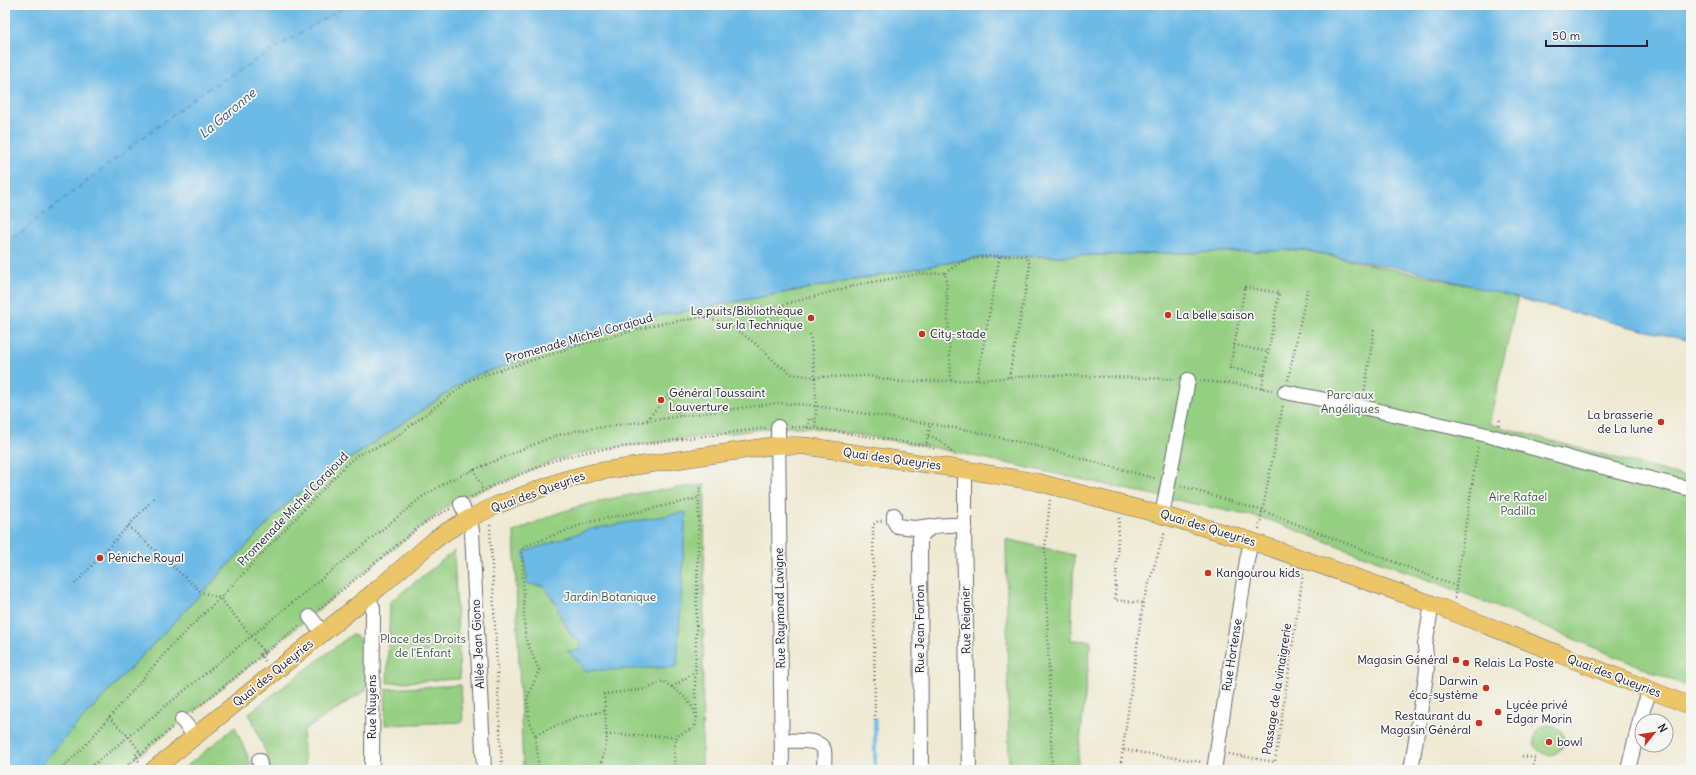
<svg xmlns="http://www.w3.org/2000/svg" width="1696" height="775" font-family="Delius,sans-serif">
<rect width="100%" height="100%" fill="#f6f6f2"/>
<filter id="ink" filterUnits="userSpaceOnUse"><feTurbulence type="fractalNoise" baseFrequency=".025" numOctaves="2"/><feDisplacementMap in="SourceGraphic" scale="8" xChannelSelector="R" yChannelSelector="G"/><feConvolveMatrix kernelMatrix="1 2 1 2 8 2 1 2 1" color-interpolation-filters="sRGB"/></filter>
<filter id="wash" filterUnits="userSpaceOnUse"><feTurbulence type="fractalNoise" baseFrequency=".012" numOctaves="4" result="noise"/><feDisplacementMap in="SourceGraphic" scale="16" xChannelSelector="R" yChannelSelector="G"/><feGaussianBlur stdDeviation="0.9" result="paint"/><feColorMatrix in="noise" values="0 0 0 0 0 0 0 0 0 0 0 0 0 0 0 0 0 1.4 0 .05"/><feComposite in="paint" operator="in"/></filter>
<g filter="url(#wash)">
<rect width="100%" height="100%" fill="#eee9d1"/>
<!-- green -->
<g fill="#95cf82" stroke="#5c785e">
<path d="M1303 250 1518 296 1489 424 1691 478V688L1466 594 1269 520 927 446 808 427H778L591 451 558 459 483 490 458 498 373 565 122 770H37L68 734 292 498 471 377 657 316 974 258Z"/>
<path d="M705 485 702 770H523L514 532C530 525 547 517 564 511 609 497 658 489 705 485Z"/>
<path d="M1006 539 1074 555 1071 640 1091 641 1077 770H1009Z"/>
<path d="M454 551 460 679 387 683 390 602Z"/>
<path d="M351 635C372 637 366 675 366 690L303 731 305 769 320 770H269L267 755 249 713Z"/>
<path d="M461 685 463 722 385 725 386 689Z"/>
<circle cx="1549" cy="740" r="15"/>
<path d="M235 727 251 764 242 770H182Z"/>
</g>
<!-- water -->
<g fill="#6cbae6" stroke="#476e90">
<path d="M5 5H1691V341L1626 326 1409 270 1303 250 974 258 657 316 471 377 292 498 68 734 37 770H5Z"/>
<path d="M686 512 677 667 584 671 576 659 567 651H580V641L573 638 558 612V607L544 586 527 584 524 552 591 529Z"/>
</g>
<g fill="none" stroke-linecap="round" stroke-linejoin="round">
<!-- stream -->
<path stroke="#6cbae6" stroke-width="4" d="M875 720V770"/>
<!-- ferry -->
<path stroke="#3c5777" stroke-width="1" stroke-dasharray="5 4" stroke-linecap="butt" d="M5 241 21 232 201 93 339 10 351 5"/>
</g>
</g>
<g filter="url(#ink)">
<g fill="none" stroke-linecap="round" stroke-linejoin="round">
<!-- minor casing -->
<g stroke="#696870" stroke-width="16">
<g id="minor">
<path d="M1285 392 1362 407 1487 435 1587 463 1691 489"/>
<path d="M778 427 782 770"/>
<path d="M966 470 965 477V525L964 533 969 770"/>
<path d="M461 504 471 525 472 532 484 770"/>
<path d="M894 515V521L897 526 915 528 931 526"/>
<path d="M1162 515 1188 380"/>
<path d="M368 597 373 608 372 770"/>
<path d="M310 617 323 633"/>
<path d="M182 720 195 736"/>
<path d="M782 741C793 741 820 738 824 750 825 756 824 764 824 770"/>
<path d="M259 760 261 770"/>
<path d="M921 770 920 538C931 521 946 526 965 525"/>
<path d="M1214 770 1247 560 1251 541"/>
<path d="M1411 770 1427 670 1425 645 1432 604"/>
<path d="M1628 770 1642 712 1650 690"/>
</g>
</g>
<!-- major casing -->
<g stroke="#696870" stroke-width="18">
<path id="major" d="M153 770 380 587 431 543 444 533 468 519 497 505 564 480 595 472 778 445 806 446 966 470 1037 482 1162 515 1251 541 1432 604 1691 706"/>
</g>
<!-- path -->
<g stroke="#696870" stroke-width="2.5" stroke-dasharray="1 3" stroke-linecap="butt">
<path d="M945 273 961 262 988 256H1026L1030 265 1027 283 1009 377"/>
<path d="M1245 287 1279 293 1264 375 1230 368Z"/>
<path d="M706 317 732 326 756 344 777 364 792 374 816 377 870 376 901 382 977 380 1043 375 1175 379"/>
<path d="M810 334C814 366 818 396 815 428"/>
<path d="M1234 345 1268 352"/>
<path d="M977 380 1000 255"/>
<path d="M1288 380 1308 286"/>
<path d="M1200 381 1237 384 1272 390"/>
<path d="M1262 388 1264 375"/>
<path d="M1364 394 1374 330"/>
<path d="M647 420 668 395 680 416"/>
<path d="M1499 425 1500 419"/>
<path d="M791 427H808L927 446 934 449"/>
<path d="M808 428 809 419 816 420"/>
<path d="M928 436C939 438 945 444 952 453"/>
<path d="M926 447 930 423"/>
<path d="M474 469 483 491"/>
<path d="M1181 486 1263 511 1456 586 1478 446"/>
<path d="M471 497 490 487 558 459 591 451 766 428"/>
<path d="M1050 500 1045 548 1052 770"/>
<path d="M1119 518 1115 600 1143 603"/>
<path d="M490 525 502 770"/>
<path d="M128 526 201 592 220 598 266 654"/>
<path d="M1259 529 1283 404"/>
<path d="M75 584 154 498"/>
<path d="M1455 598 1456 586"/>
<path d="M319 609 419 527 434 517 450 509"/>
<path d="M263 651 260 654 265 661"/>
<path d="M672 687 695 672"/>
<path d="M192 712 300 625"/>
<path d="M109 717 129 737 142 754"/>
<path d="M697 718 695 689 699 498"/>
<path d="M875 720 873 525 878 521H882"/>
<path d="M535 735 530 723 527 699 539 670 525 637 522 547 589 522 646 510 699 498 700 485"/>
<path d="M606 735C630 734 653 737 677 736L674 749 675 770"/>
<path d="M1124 750 1202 762"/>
<path d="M139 751 135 755 140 763"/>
<path d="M1229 754 1275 762 1303 574"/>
<path d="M1522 756 1535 758 1532 770"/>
<path d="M61 770 89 741 172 645 220 598 347 464 357 455 389 442 472 379 586 343 659 324 703 317 759 311 861 284 919 274 945 273 946 278 951 380"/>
<path d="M87 770 422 497 450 480 554 436 575 431 639 422 777 403 810 405 968 430 1044 448 1157 479"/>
<path d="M122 770 172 728"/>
<path d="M538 770V755L535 735 576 717 605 711"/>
<path d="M602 770 601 766 607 741 604 694 647 689 663 681C679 692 700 705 695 727L677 736"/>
<path d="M1120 770 1143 603 1165 531"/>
</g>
<!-- minor -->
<use href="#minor" stroke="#fff" stroke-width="14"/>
<!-- major -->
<use href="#major" stroke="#edc569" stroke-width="17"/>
</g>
</g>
<!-- markers -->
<g fill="#c8321e" stroke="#f6f6f2" stroke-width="1.5">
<circle cx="1168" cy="315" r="4"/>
<circle cx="811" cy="318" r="4"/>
<circle cx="922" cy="334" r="4"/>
<circle cx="661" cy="400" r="4"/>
<circle cx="1661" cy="422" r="4"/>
<circle cx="100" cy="558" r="4"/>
<circle cx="1208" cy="573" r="4"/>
<circle cx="1456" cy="660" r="4"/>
<circle cx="1466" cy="663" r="4"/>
<circle cx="1486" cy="688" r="4"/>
<circle cx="1498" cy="712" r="4"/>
<circle cx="1479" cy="723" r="4"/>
<circle cx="1549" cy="742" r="4"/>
</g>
<g text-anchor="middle" stroke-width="3.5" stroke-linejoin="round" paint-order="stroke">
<!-- poi labels -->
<g font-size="12" fill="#22223b" stroke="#f6f6f2" text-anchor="start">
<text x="803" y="315" text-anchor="end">Le puits/Bibliothèque<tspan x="803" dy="14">sur la Technique</tspan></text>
<text x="1176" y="319">La belle saison</text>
<text x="930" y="338">City-stade</text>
<text x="669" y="397">Général Toussaint<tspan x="669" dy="14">Louverture</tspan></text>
<text x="1653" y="419" text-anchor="end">La brasserie<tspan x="1653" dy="14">de La lune</tspan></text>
<text x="108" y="562">Péniche Royal</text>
<text x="1216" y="577">Kangourou kids</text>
<text x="1448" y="664" text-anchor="end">Magasin Général</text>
<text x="1474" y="667">Relais La Poste</text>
<text x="1478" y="685" text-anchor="end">Darwin<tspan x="1478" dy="14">éco-système</tspan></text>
<text x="1506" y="709">Lycée privé<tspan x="1506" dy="14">Edgar Morin</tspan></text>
<text x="1471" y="720" text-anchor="end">Restaurant du<tspan x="1471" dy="14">Magasin Général</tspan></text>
<text x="1557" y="746">bowl</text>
</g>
<!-- street labels -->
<g font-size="12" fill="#22223b" stroke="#f6f6f2">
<text transform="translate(579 338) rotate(-16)" y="4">Promenade Michel Corajoud</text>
<text transform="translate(892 459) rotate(8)" y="4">Quai des Queyries</text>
<text transform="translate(538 492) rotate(-20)" y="4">Quai des Queyries</text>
<text transform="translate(293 509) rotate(-46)" y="4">Promenade Michel Corajoud</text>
<text transform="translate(1208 528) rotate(17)" y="4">Quai des Queyries</text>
<text transform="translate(780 608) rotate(-91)" y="4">Rue Raymond Lavigne</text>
<text transform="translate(966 620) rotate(-91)" y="4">Rue Reignier</text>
<text transform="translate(920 629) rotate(-90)" y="4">Rue Jean Forton</text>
<text transform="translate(478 644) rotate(-93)" y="4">Allée Jean Giono</text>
<text transform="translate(1232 655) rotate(-81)" y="4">Rue Hortense</text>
<text transform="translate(273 673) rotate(-39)" y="4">Quai des Queyries</text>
<text transform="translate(1614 676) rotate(21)" y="4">Quai des Queyries</text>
<text transform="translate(1277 689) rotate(-81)" y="4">Passage de la vinaigrerie</text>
<text transform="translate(372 707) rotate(-90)" y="4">Rue Nuyens</text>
</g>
<!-- park labels -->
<g font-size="12" fill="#445650" stroke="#f6f6f2">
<text x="1350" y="399">Parc aux<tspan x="1350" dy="14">Angéliques</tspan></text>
<text x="1518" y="501">Aire Rafael<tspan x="1518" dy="14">Padilla</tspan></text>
<text x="610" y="601">Jardin Botanique</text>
<text x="423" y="643">Place des Droits<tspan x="423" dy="14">de l'Enfant</tspan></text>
</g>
<!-- water labels -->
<g font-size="13" font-style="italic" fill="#3c5777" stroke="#f6f6f2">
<text transform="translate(227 113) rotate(-40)" y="5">La Garonne</text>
</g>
</g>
<!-- margin -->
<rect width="1696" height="775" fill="none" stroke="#f6f6f2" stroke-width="20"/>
<!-- north arrow -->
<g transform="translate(1654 733) rotate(60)"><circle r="19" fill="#f6f6f2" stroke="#a1a1a9"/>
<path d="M0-3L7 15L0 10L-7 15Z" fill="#c8321e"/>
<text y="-6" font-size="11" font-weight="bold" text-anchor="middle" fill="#22223b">N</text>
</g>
<!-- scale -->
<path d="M1546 40v6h101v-6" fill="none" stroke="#22223b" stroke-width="2"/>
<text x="1552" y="40" font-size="12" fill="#22223b" stroke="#f6f6f2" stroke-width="3" paint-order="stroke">50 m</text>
</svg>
